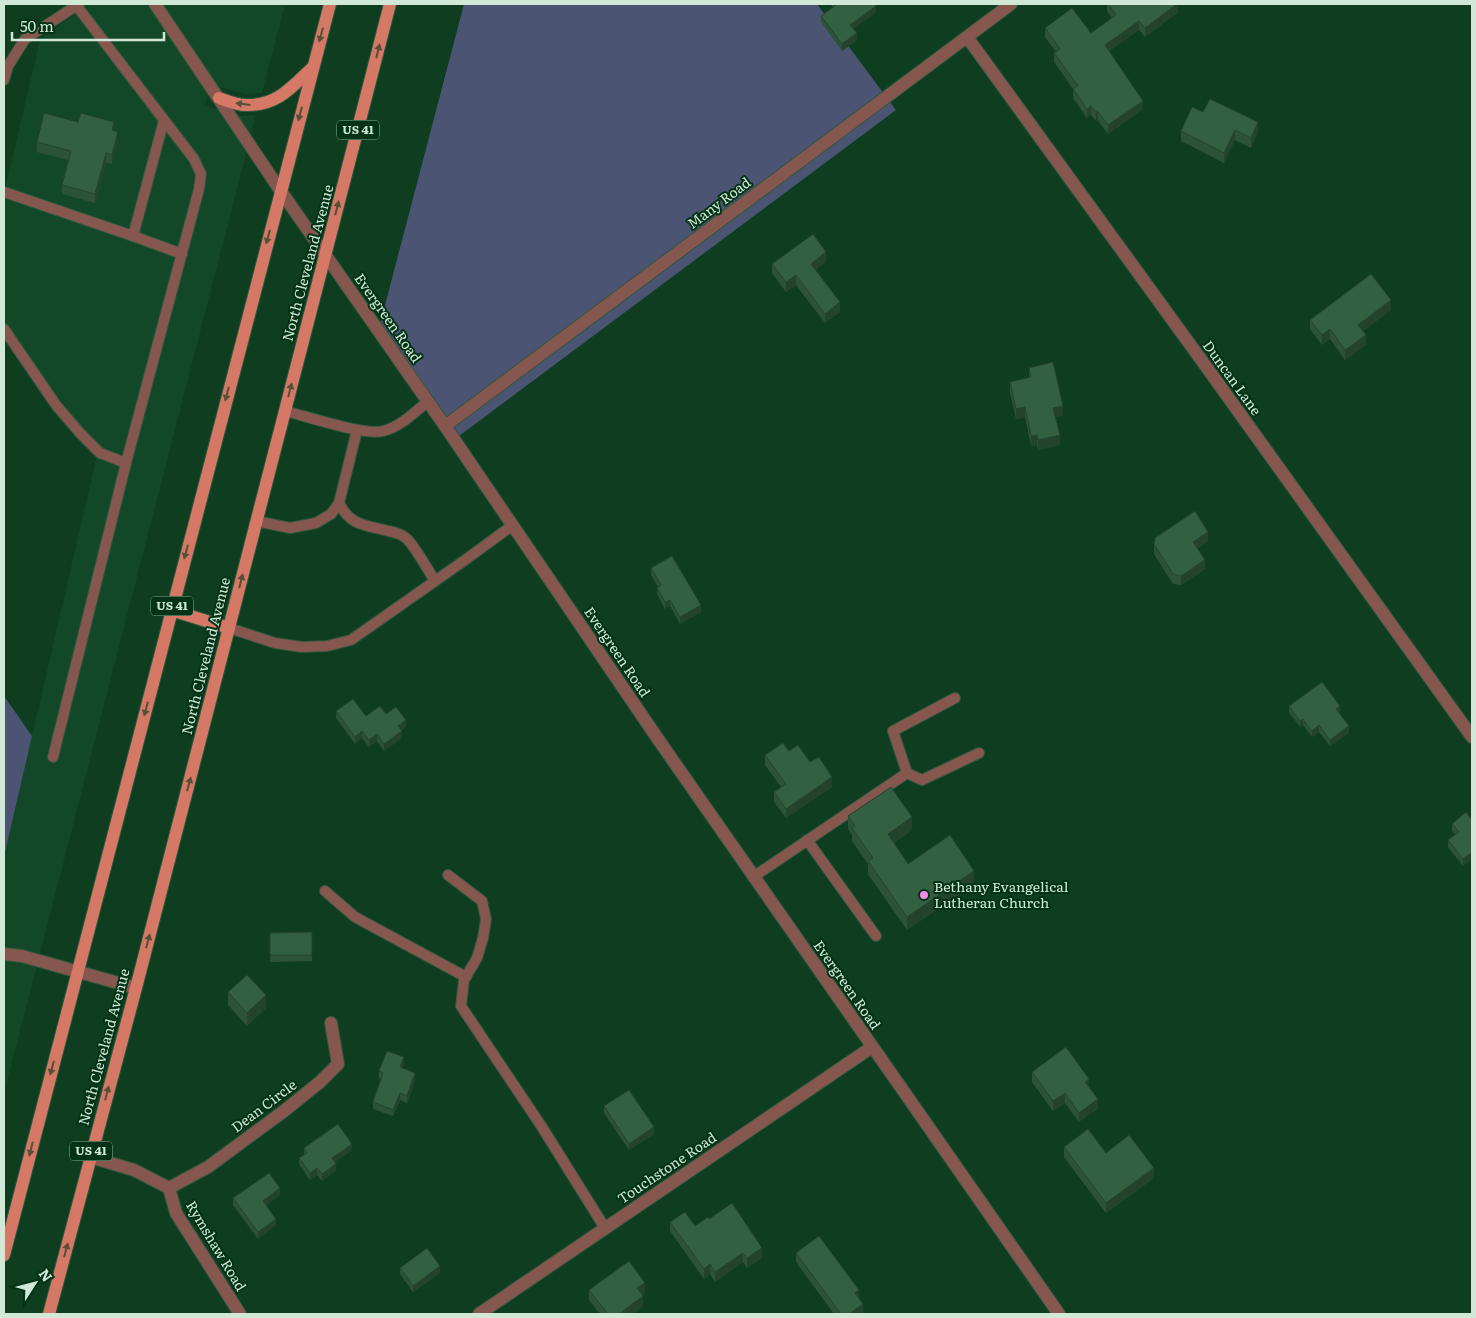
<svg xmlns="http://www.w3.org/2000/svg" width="1476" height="1318" font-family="Literata,serif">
<rect width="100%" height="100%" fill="#0f3d20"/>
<!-- built -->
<path fill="#124827" d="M89 4H285L262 93 246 94 212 85 204 106 240 116 256 115 4 1093V857L98 451 4 324V194L40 40Z"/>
<!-- green -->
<g fill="#4b5472">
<path d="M464 4H817L896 110 459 436 379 328Z"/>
<path d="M4 696 32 736 4 857Z"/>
</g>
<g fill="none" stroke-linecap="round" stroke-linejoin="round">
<!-- service casing -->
<g stroke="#2e583d" stroke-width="12">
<g id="service">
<path d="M4 80 8 66 25 39 79 4"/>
<path d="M4 192 133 236 164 120"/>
<path d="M133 236 182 254"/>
<path d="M4 329 56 405 80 433 100 453 126 463"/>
<path d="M285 411C306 416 365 436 383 431 400 427 415 412 428 401"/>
<path d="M339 503C350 526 366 525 388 531 394 532 401 534 406 538 415 546 428 570 435 581"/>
<path d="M256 521 290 528 316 523 331 514 339 503 357 430"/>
<path d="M229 628 275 643 302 647 327 646 351 640 465 560 513 525"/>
<path d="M53 757 126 463 199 189 201 174 194 159 76 5"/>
<path d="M907 773 922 780 979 753"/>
<path d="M807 840 876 936"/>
<path d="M448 875 482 901 486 919 483 938 477 958 464 980 461 1006 542 1127 605 1228"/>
<path d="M753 877 907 773 893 731 955 698"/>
<path d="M325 891 355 917 466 977"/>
</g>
</g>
<!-- minor casing -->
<g stroke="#2e583d" stroke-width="14">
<g id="minor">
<path d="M155 4 280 190 445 426 660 742 1059 1314"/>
<path d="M967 37 1205 365 1472 737"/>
<path d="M445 426 1011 4"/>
<path d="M4 954 22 956 136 988"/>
<path d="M90 1157 134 1170 169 1188 176 1213 240 1314"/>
<path d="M169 1188 208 1167 284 1111 320 1082 338 1064 331 1023"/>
<path d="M479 1314 872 1047"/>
</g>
</g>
<!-- primary casing -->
<g stroke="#2e583d" stroke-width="14">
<g id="primary">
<path d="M219 98C227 101 237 105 246 105 277 106 292 87 313 67"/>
<path d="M171 610 229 628"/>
<path d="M4 1255 330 4"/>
<path d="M49 1314 136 988 390 4"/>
</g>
</g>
<!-- service -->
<use href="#service" stroke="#86574e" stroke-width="10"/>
<!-- minor -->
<use href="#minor" stroke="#86574e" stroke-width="12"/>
<!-- primary -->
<use href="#primary" stroke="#d67866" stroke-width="12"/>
</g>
<!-- wall -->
<g fill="#2c5337">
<path d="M830 4H874L876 12 853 29 857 40 842 51 821 22V16L833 7Z"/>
<path d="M1107 4H1178V12L1145 37 1139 30 1109 51 1143 109 1108 134 1098 121H1096L1091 115 1087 118 1073 98V89L1054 62V53L1056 52 1045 37V28L1091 33 1112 18 1107 11Z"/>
<path d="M1203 112 1258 132 1251 148 1235 140 1224 163 1181 141V131Z"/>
<path d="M114 131 118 142 112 164 106 163 95 203 62 194V185L68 160 37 152V142Z"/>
<path d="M826 262 815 270 840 312 825 323 796 285 786 292 772 273V264Z"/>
<path d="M1391 310 1363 331 1366 345 1345 360 1330 339 1322 345 1310 329V320Z"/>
<path d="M1029 368 1063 415 1056 417 1060 445 1038 450 1037 445 1031 446 1025 417 1016 419 1010 392V382L1029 377Z"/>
<path d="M1208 541 1197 549 1205 569 1181 585 1173 584 1154 554V544Z"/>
<path d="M651 568 701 612 680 624 670 606 665 609 657 594V588L658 587 651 575Z"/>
<path d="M1289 706 1340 713V714L1349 733 1330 746 1319 732 1312 737 1303 725 1300 727 1289 712Z"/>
<path d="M336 711 366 716 386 714 406 727 401 730 402 738 384 751 377 741 369 747 362 738 355 744 336 718Z"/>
<path d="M789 751 810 762 832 787 786 818 774 802V792L781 787 765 765V755Z"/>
<path d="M1466 812 1463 866 1448 847V840L1455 835 1452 830V824Z"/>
<path d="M848 816 912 830 894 843 908 864 974 884 907 930 868 874V864L852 841V835L848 829Z"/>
<path d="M312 932V961L270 962V933Z"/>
<path d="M228 992 266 1008 247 1026 228 1005Z"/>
<path d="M404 1064 402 1068 415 1080 407 1103 400 1100 393 1116 373 1109V1102L381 1079 379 1078V1071Z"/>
<path d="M1032 1072 1089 1087 1098 1108 1079 1122 1065 1103 1053 1111 1032 1082Z"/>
<path d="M604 1106 654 1134 629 1150 604 1113Z"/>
<path d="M1064 1147 1106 1153 1154 1178 1106 1213 1064 1157Z"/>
<path d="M304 1148 352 1150 335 1162 336 1170 322 1181 317 1175 310 1180 299 1164V1158L304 1155Z"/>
<path d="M280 1195 266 1205 276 1225 258 1239 233 1205V1198Z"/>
<path d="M709 1219 762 1258 747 1268 743 1262 715 1282 710 1274 704 1279 670 1231V1222L695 1226Z"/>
<path d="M796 1253 859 1298 863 1314H834L796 1262Z"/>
<path d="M400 1268 440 1273 413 1292 400 1274Z"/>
<path d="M589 1290 645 1292 642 1295 643 1306 632 1314H600L589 1300Z"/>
</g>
<!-- shaded-wall -->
<g fill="#24432d">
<path d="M1177 4H1178V12L1145 37V28Z"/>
<path d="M876 6V12L850 31V25Z"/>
<path d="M1139 21V30L1105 54V45Z"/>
<path d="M857 33V40L842 51V44Z"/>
<path d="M1143 101V109L1108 134V125Z"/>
<path d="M1091 106V115L1087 118V109Z"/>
<rect x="1096" y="112" width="2" height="9"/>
<path d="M1258 122V132L1251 148V138Z"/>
<path d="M1235 130V140L1224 163V153Z"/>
<path d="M118 132V142L112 164V155Z"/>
<path d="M106 153V163L95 203V194Z"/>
<path d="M826 252V262L811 274V264Z"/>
<path d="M796 275V285L786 292V282Z"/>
<path d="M1391 300V310L1358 335V325Z"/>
<path d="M840 302V312L825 323V314Z"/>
<path d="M1330 329V339L1322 345V335Z"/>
<path d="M1366 335V345L1345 360V350Z"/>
<path d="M1063 406V415L1053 418V408Z"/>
<path d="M1025 407V417L1016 419V409Z"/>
<path d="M1037 435V445L1031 446V436Z"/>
<path d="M1060 435V445L1038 450V440Z"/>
<path d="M1208 532V541L1193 552V542Z"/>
<path d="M1205 560V569L1181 585V576Z"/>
<path d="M670 600V606L665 609V602Z"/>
<path d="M701 605V612L680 624V617Z"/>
<path d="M1340 706V713L1336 716V709Z"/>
<path d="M1303 719V725L1300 727V721Z"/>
<path d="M406 720V727L398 732V726Z"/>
<path d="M1319 725V732L1312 737V731Z"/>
<path d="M1349 726V733L1330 746V740Z"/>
<path d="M362 731V738L355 744V737Z"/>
<path d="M402 731V738L384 751V744Z"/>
<path d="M377 734V741L369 747V740Z"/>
<path d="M832 777V787L786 818V809Z"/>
<path d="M912 817V830L888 847V834Z"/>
<path d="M1472 852V859L1463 866V859Z"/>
<path d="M974 871V884L907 930V917Z"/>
<path d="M266 995V1008L247 1026V1013Z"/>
<path d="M404 1057V1064L400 1074V1067Z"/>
<path d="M415 1073V1080L407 1103V1096Z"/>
<path d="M1089 1079V1089L1085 1082Z"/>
<path d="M400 1093V1100L393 1116V1110Z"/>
<path d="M1065 1093V1103L1053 1111V1101Z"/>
<path d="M1098 1099V1108L1079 1122V1113Z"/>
<path d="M654 1127V1134L629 1150V1144Z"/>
<path d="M352 1144V1150L332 1164V1158Z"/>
<path d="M336 1164V1170L322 1181V1174Z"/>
<path d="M317 1168V1175L310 1180V1173Z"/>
<path d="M1154 1168V1178L1106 1213V1203Z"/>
<path d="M280 1188V1195L263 1208V1201Z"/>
<path d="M276 1219V1225L258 1239V1232Z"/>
<path d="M762 1248V1258L747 1268V1258Z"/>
<path d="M743 1253V1262L715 1282V1272Z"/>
<path d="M710 1264V1274L704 1279V1269Z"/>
<path d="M440 1266V1273L413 1292V1286Z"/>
<path d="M645 1283V1292L637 1298V1288Z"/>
<path d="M859 1290V1300L855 1293Z"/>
<path d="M643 1296V1306L632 1314H619Z"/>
<path d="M863 1304V1314H849Z"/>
</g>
<!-- building -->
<g fill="#336040" stroke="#24432d">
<path d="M835 4H874L876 6 850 25 857 33 842 44 821 16 836 5Z"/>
<path d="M1108 4H1177L1145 28 1139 21 1105 45 1143 101 1108 125 1098 112H1096L1091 106 1087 109 1073 89 1078 86 1054 53 1060 49 1045 28 1072 8 1091 33 1116 15Z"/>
<path d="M1210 99 1258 122 1251 138 1235 130 1224 153 1181 131 1192 107 1203 112Z"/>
<path d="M44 113 78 122 81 113 114 122 112 130 118 132 112 155 106 153 95 194 62 185 71 151 37 142Z"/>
<path d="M813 234 826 252 811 264 840 302 825 314 796 275 786 282 772 264Z"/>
<path d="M1371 274 1391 300 1358 325 1366 335 1345 350 1330 329 1322 335 1310 320Z"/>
<path d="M1053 362 1063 406 1053 408 1060 435 1038 440 1037 435 1031 436 1025 407 1016 409 1010 382 1031 377 1029 368Z"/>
<path d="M1195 511 1208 532 1193 542 1205 560 1181 576 1173 574 1154 544 1155 538Z"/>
<path d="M672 556 701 605 680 617 670 600 665 602 657 588 661 585 651 568Z"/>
<path d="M1322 682 1340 706 1336 709 1349 726 1330 740 1319 725 1312 731 1303 719 1300 721 1289 706Z"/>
<path d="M353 699 366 716 380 706 386 714 396 707 406 720 398 726 402 731 384 744 377 734 369 740 362 731 355 737 336 711Z"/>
<path d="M783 743 789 751 798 745 810 762 819 757 832 777 786 809 774 792 786 784 765 755Z"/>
<path d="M891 787 912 817 888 834 908 864 950 835 974 871 907 917 868 861 873 858 852 828 855 826 848 816Z"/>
<path d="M1466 812 1472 820V852L1463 859 1448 840 1459 832 1452 824Z"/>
<path d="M312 932V955H270V933Z"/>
<path d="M247 975 266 995 247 1013 228 992Z"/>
<path d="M1066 1047 1089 1079 1085 1082 1098 1099 1079 1113 1065 1093 1053 1101 1032 1072Z"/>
<path d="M387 1051 404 1057 400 1067 415 1073 407 1096 400 1093 393 1110 373 1102 383 1073 379 1071Z"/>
<path d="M629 1090 654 1127 629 1144 604 1106Z"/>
<path d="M338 1124 352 1144 332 1158 336 1164 322 1174 317 1168 310 1173 299 1158 307 1153 304 1148Z"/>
<path d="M1088 1129 1106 1153 1129 1135 1154 1168 1106 1203 1064 1147Z"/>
<path d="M269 1173 280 1188 263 1201 276 1219 258 1232 233 1198Z"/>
<path d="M732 1203 762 1248 747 1258 743 1253 715 1272 710 1264 704 1269 670 1222 685 1212 695 1226 708 1217 709 1219Z"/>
<path d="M819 1236 859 1290 855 1293 863 1304 849 1314H841L796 1253Z"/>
<path d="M427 1248 440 1266 413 1286 400 1268Z"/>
<path d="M629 1261 645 1283 637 1288 643 1296 619 1314H608L589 1290Z"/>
</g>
<!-- one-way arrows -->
<defs><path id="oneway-solid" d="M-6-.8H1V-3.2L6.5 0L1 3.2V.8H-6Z" transform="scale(1.25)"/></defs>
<g fill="#574f36">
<use href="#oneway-solid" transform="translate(321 35) rotate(105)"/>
<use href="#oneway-solid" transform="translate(378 51) rotate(-76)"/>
<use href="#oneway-solid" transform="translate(243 104) rotate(-173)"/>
<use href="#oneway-solid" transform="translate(300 114) rotate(105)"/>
<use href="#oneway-solid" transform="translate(337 208) rotate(-76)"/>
<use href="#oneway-solid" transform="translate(268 237) rotate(105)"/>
<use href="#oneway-solid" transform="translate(290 390) rotate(-75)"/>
<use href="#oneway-solid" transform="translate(227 394) rotate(105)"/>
<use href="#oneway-solid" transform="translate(186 552) rotate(105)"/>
<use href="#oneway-solid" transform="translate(241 581) rotate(-76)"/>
<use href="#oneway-solid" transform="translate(146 709) rotate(105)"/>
<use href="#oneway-solid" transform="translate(189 784) rotate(-75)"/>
<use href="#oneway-solid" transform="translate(148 941) rotate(-75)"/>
<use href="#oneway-solid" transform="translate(52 1068) rotate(105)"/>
<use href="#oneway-solid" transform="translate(107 1093) rotate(-75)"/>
<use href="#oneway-solid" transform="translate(31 1149) rotate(104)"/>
<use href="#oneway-solid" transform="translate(66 1250) rotate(-75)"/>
</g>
<!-- markers -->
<circle fill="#f888eb" stroke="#023316" stroke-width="2" cx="924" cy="895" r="5"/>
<g text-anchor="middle" stroke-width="4" stroke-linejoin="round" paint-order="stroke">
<!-- shield labels -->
<g fill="#023316" stroke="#92b29c" stroke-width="1">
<rect x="337" y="120.5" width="42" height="19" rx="4"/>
<rect x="151" y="596.5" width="42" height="19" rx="4"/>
<rect x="70" y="1141.5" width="42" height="19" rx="4"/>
</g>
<g font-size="12" font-weight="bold" fill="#d0e8d5">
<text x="358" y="134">US 41</text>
<text x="172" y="610">US 41</text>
<text x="91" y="1155">US 41</text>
</g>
<!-- street labels -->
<g font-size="14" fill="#d0e8d5" stroke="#023316">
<text transform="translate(719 203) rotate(-37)" y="5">Many Road</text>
<text transform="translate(308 263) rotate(-75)" y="5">North Cleveland Avenue</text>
<text transform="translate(388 318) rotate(55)" y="5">Evergreen Road</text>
<text transform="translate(1232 378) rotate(54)" y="5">Duncan Lane</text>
<text transform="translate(617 652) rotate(56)" y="5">Evergreen Road</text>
<text transform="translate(206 656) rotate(-76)" y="5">North Cleveland Avenue</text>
<text transform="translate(847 985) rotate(55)" y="5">Evergreen Road</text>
<text transform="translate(104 1047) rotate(-75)" y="5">North Cleveland Avenue</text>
<text transform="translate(264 1106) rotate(-37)" y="5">Dean Circle</text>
<text transform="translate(667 1168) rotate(-34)" y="5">Touchstone Road</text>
<text transform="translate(216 1246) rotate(59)" y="5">Rymshaw Road</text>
</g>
<!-- poi labels -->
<g font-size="14" fill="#d0e8d5" stroke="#023316" text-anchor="start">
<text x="934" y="892">Bethany Evangelical<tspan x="934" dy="16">Lutheran Church</tspan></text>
</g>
</g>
<!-- border -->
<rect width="1476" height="1318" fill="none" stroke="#d0e8d5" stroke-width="10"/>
<!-- north arrow -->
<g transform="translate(35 1283) rotate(54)" stroke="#023316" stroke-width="4" paint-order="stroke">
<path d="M0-4L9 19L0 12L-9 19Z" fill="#d0e8d5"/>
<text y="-8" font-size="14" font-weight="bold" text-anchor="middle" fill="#d0e8d5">N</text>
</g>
<!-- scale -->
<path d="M12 32v8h152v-8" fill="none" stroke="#d0e8d5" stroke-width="2.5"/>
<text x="20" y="32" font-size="15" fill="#d0e8d5" stroke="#023316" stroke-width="4" paint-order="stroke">50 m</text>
</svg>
